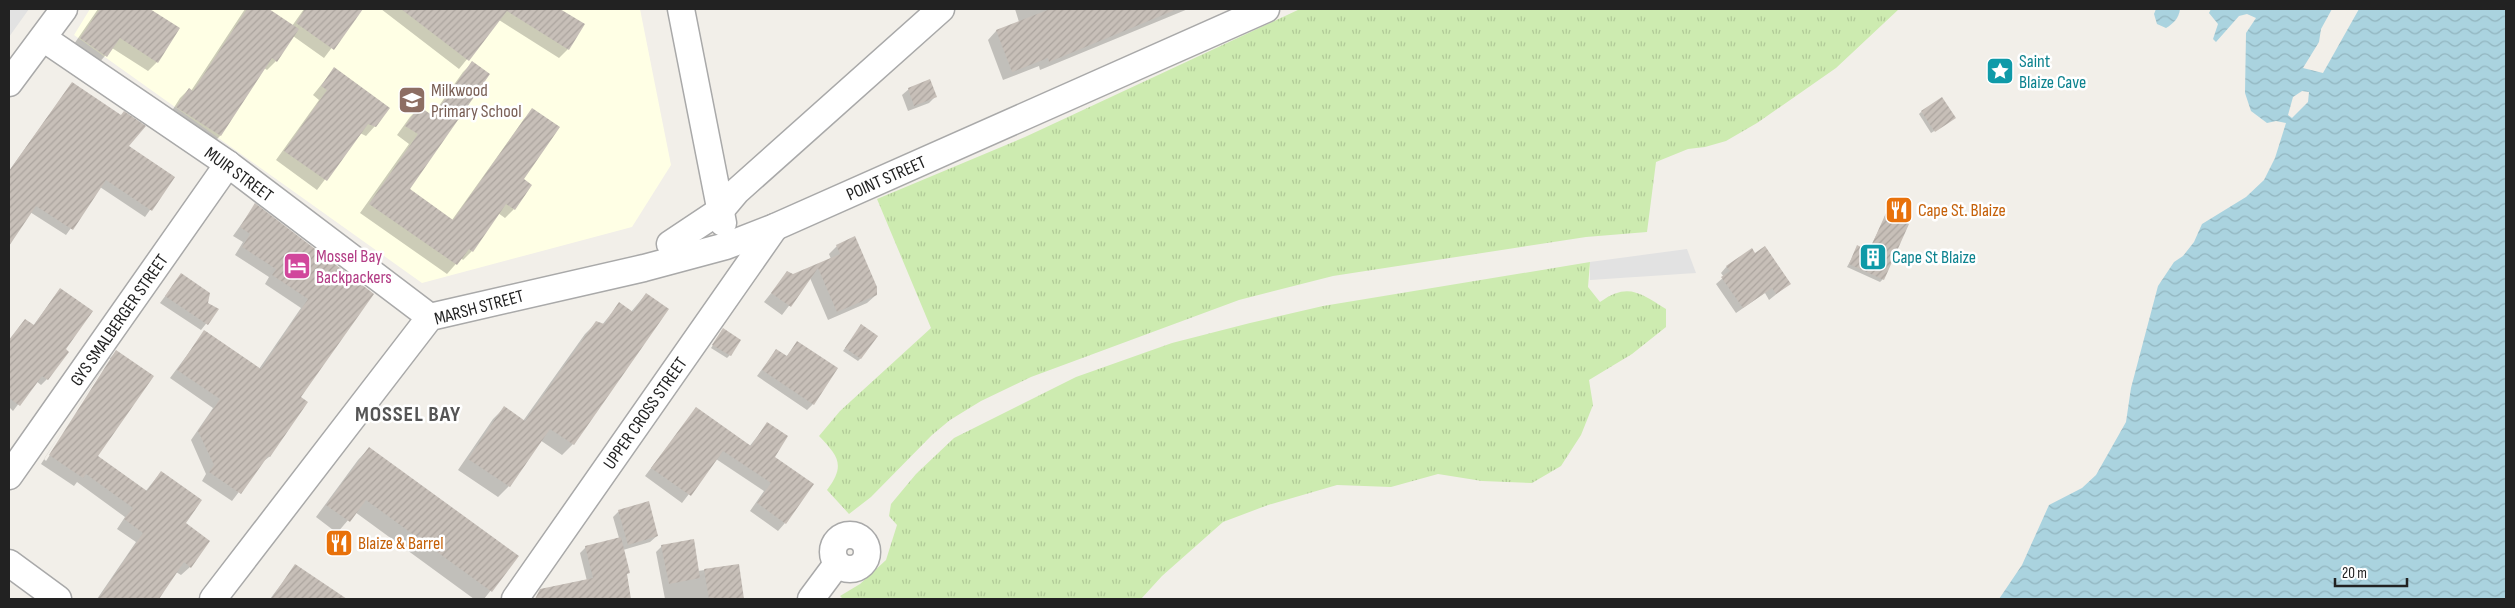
<svg xmlns="http://www.w3.org/2000/svg" width="2515" height="608" font-family="'Sofia Sans Condensed',sans-serif">
<defs>
<pattern id="grass-tufts" width="24" height="20" patternUnits="userSpaceOnUse" patternTransform="scale(1.25)"><rect width="24" height="20" fill="#cdebb0"/><path d="M3 7l-1-3M5 7V3M7 7l1-3M15 17l-1-3M17 17v-4M19 17l1-3" fill="none" stroke="#b0c997"/></pattern>
<pattern id="water-waves" width="16" height="10" patternUnits="userSpaceOnUse" patternTransform="scale(1.25)"><rect width="16" height="10" fill="#aad3df"/><path d="M0 5q4-4 8 0t8 0" fill="none" stroke="#92b5bf"/></pattern>
<pattern id="building-hatch" width="6" height="6" patternUnits="userSpaceOnUse" patternTransform="scale(1.25)"><rect width="6" height="6" fill="#c7bfb8"/><path d="M-1 1l2-2M0 6l6-6M5 7l2-2" fill="none" stroke="#aba49e"/></pattern>
</defs>
<rect width="100%" height="100%" fill="#f2efe9"/>
<!-- education -->
<path fill="#ffffe5" d="M90 9H640L671 165 632 227 422 283 74 35Z"/>
<!-- grass -->
<g fill="url(#grass-tufts)">
<path d="M1300 9H1899L1836 68 1757 123 1726 141 1705 147 1688 149 1656 162 1647 232 1586 237 1333 276 1239 300 1031 377 981 401 950 420 932 435 871 497 849 514 827 490C846 465 838 456 819 436L840 411 931 328 877 199 1025 137Z"/>
<path d="M1590 262 1588 287 1600 302C1628 282 1640 293 1666 309V327L1632 354 1589 380 1593 405 1581 435 1561 466 1532 483 1482 481 1438 474 1391 487 1337 485 1268 505 1223 522 1162 576 1141 599H843L840 596 860 584 886 560 897 525 889 516 891 504 916 474 954 438 1076 377 1172 343 1250 323 1323 306Z"/>
</g>
<!-- parking -->
<g fill="#e2e2e2">
<path d="M9 9H29L9 37Z"/>
<path d="M1687 249 1696 273 1590 280V262Z"/>
</g>
<!-- water -->
<g fill="url(#water-waves)" fill-rule="evenodd">
<path d="M2156 9H2180C2179 18 2173 24 2166 28L2157 24 2154 14Z"/>
<path d="M2211 9H2332L2321 29 2319 42 2303 68 2323 73 2359 9H2506V599H1999L2022 565 2049 505 2082 488 2096 475 2126 422 2131 388 2158 286 2174 262 2183 256 2194 242 2202 224 2246 197 2264 180 2275 158 2286 123 2276 121 2267 123 2251 111 2245 93 2246 33 2256 18 2247 14 2239 16 2216 42 2213 39 2218 24 2209 13ZM2302 91 2309 92 2308 102 2292 118 2288 115 2293 97Z"/>
</g>
<!-- shadow -->
<g fill="#0003" fill-rule="evenodd">
<path d="M98 9H141L159 21 157 62 148 71 112 48 97 65 72 47Z"/>
<path d="M245 9H266L292 26 304 9H361L324 58 293 36 276 61 267 70 264 68 220 136 211 145 168 117 180 98 189 89 191 91Z"/>
<path d="M381 9H558L583 24 568 49 559 58 499 20 459 69Z"/>
<path d="M1015 9H1188L1040 70 1039 66 1003 80 988 40 996 31 1019 22Z"/>
<path d="M472 63 408 190 452 220 524 119 533 110 522 179 514 209 505 218 498 213 472 251 463 260 461 258 447 274 360 213 409 144 397 135 410 117 419 108 431 117 463 72Z"/>
<path d="M334 69 375 126 366 136 360 133 317 190 276 160 319 100 313 95Z"/>
<path d="M72 83 127 147 173 177 145 217 100 187 66 235 30 212 9 244V171Z"/>
<path d="M909 89 935 97 929 103 908 111 902 95Z"/>
<path d="M1921 112 1952 120 1931 133 1919 114Z"/>
<path d="M255 205 372 294 300 397 269 457 260 464 232 501 202 481 206 474 191 440 213 408 170 378 205 331 259 369 301 308 265 284 269 277 235 255 243 242 233 236Z"/>
<path d="M1886 215 1883 279 1880 282 1847 267 1858 247 1868 252Z"/>
<path d="M837 246 876 295 867 303 828 320 810 278 782 315 764 302 788 272 793 276 831 259 829 254Z"/>
<path d="M1727 266 1789 284 1769 300 1765 293 1736 313 1716 284 1724 277 1721 273Z"/>
<path d="M181 275 207 303 217 310 201 330 160 303Z"/>
<path d="M60 289 64 350 67 352 47 379 41 385 36 381 13 411 9 407V340L25 320 33 326Z"/>
<path d="M646 294 668 309 573 444 562 455 540 440 509 486 498 497 458 470 493 419 504 408 523 421 585 334 596 323 602 325 619 304 631 312Z"/>
<path d="M859 329 861 358 858 361 843 351Z"/>
<path d="M723 330 730 355 727 358 711 348Z"/>
<path d="M797 343 813 404 807 410 757 376 776 350 786 357Z"/>
<path d="M117 351 97 457 145 492 161 472 184 523 190 567 181 575 176 572 157 599H97L136 542 117 529 125 517 77 482 74 486 41 464 108 360ZM109 359H112L46 461 44 459Z"/>
<path d="M696 409 749 447 767 424 785 523 778 531 750 511 764 491 716 459 682 503 645 476Z"/>
<path d="M369 448 517 557 484 599H474L355 512 337 533 316 517 358 460Z"/>
<path d="M619 511 657 536 650 542 623 550 630 599H551L550 593 587 581 580 553 586 547 619 538 613 517Z"/>
<path d="M662 546 698 571 738 565 743 599H665L656 552Z"/>
<path d="M295 566 324 595 331 599H270Z"/>
</g>
<!-- building -->
<g fill="url(#building-hatch)">
<path d="M100 9H150L180 28 158 63 120 38 107 57 80 38Z"/>
<path d="M247 9H269L299 29 277 62 272 58 221 136 176 107 189 88 193 91Z"/>
<path d="M305 9H363L334 50 296 23Z"/>
<path d="M401 9H560L585 24 569 50 507 11 469 61Z"/>
<path d="M1050 9H1175V10L1049 62 1048 58 1012 72 996 30Z"/>
<path d="M472 61 490 74 410 189 453 220 532 108 560 127 524 179 532 185 515 210 506 204 473 252 469 249 457 265 369 204 418 134 405 126 419 106 433 116Z"/>
<path d="M334 67 390 108 376 127 368 124 327 181 284 151 327 90 321 86Z"/>
<path d="M930 79 937 97 914 106 908 88Z"/>
<path d="M72 82 121 115 124 111 146 126 129 146 175 177 152 211 106 180 73 230 36 206 9 246V171Z"/>
<path d="M1942 97 1956 118 1935 132 1921 111Z"/>
<path d="M255 203 374 294 301 397 308 402 270 457 268 456 241 494 209 472 214 465 198 431 220 399 177 370 204 330 261 369 308 299 272 275 276 269 242 247 250 234 240 227Z"/>
<path d="M1886 213 1909 224 1884 280 1849 264 1857 245 1869 251Z"/>
<path d="M855 236 877 287V295L837 312 818 268 791 307 771 293 787 271 793 274 840 254 836 245Z"/>
<path d="M1765 246 1791 284 1776 294 1772 288 1743 308 1721 277 1730 271 1726 266 1752 248 1755 253Z"/>
<path d="M181 273 210 293 208 303 219 309 208 325 165 296Z"/>
<path d="M60 288 93 311 66 349 69 352 48 380 42 376 20 406 9 398V340L25 319 34 325Z"/>
<path d="M646 293 669 309 574 445 550 429 510 487 468 459 504 406 525 421 596 321 604 324 619 302 633 312Z"/>
<path d="M861 324 878 336 861 359 845 348Z"/>
<path d="M723 328 741 340 731 356 712 345Z"/>
<path d="M797 341 838 368 814 405 762 370 776 349 787 356Z"/>
<path d="M116 350 154 376 98 456 147 491 161 471 202 500 186 523 210 541 191 568 184 562 159 599H98L143 533 124 519 133 508 86 474 83 478 49 455Z"/>
<path d="M696 407 751 446 767 422 788 436 775 457 814 484 786 524 757 503 771 483 723 451 691 496 651 468Z"/>
<path d="M369 447 519 556 492 592 366 500 350 522 326 505Z"/>
<path d="M649 501 658 536 628 545 618 510Z"/>
<path d="M621 537 630 573 627 574 631 599H535L540 589 593 578 585 546Z"/>
<path d="M694 539 700 578 669 584 661 545Z"/>
<path d="M295 564 347 599H271Z"/>
<path d="M739 564 744 599H709L704 569Z"/>
</g>
<g fill="none" stroke-linecap="round" stroke-linejoin="round">
<!-- minor casing -->
<g stroke="#a9a9a9" stroke-width="29">
<g id="minor">
<path d="M681 9 723 223"/>
<path d="M43 38 228 164 430 317"/>
<path d="M9 83 64 9"/>
<path d="M670 244 721 210 737 191 941 9"/>
<path d="M9 476 228 164"/>
<circle cx="850" cy="552" r="17"/>
<path d="M9 563 58 599"/>
<path d="M213 599 430 317 644 268 726 246 775 227 1266 9"/>
<path d="M515 599 775 227"/>
<path d="M811 599 837 564"/>
</g>
</g>
<!-- minor -->
<use href="#minor" stroke="#fff" stroke-width="26"/>
</g>
<!-- icons -->
<defs>
<g id="sight-square" transform="scale(1.4375)"><rect x="-9" y="-9" width="18" height="18" rx="4" fill="#0f9aa8" stroke="#fff"/><path d="M0-6L1.8-2.2L6-1.7L2.9 1.2L3.7 5.4L0 3.3L-3.7 5.4L-2.9 1.2L-6-1.7L-1.8-2.2Z" fill="#fff"/></g>
<g id="school-square" transform="scale(1.4375)"><rect x="-9" y="-9" width="18" height="18" rx="4" fill="#8d6e63" stroke="#fff"/><path d="M0-5L7-2L0 1L-7-2ZM-4 1L0 2.5L4 1V4Q0 6-4 4Z" fill="#fff"/></g>
<g id="restaurant-square" transform="scale(1.4375)"><rect x="-9" y="-9" width="18" height="18" rx="4" fill="#e8710a" stroke="#fff"/><path d="M-5-6h1v4h1v-4h1v4h1v-4h1v5L-1.5 .5V6h-2V.5L-5-1ZM5-6V6H3V1.5H1.5Q1.5-4 5-6Z" fill="#fff"/></g>
<g id="building-square" transform="scale(1.4375)"><rect x="-9" y="-9" width="18" height="18" rx="4" fill="#0f9aa8" stroke="#fff"/><path d="M-4-6H4V6H1V3H-1V6H-4ZM-2.5-4.3h1.7v1.8h-1.7ZM.8-4.3h1.7v1.8H.8ZM-2.5-1h1.7V.8h-1.7ZM.8-1h1.7V.8H.8Z" fill="#fff"/></g>
<g id="hotel-square" transform="scale(1.4375)"><rect x="-9" y="-9" width="18" height="18" rx="4" fill="#d1479c" stroke="#fff"/><path d="M-6-4.5h1.5V1H6V5H4.5V3h-9V5H-6ZM-4 0a1.8 1.8 0 1 1 3.6 0ZM.5 0V-2.5h3Q6-2.5 6 0Z" fill="#fff"/></g>
</defs>
<g fill-rule="evenodd">
<use href="#sight-square" x="2000" y="71"/>
<use href="#school-square" x="412" y="100"/>
<use href="#restaurant-square" x="1899" y="210"/>
<use href="#building-square" x="1873" y="257"/>
<use href="#hotel-square" x="297" y="266"/>
<use href="#restaurant-square" x="339" y="543"/>
</g>
<g text-anchor="middle" stroke-width="5" stroke-linejoin="round" paint-order="stroke">
<!-- culture labels -->
<g font-size="18" fill="#0d838f" stroke="#fff" text-anchor="start">
<text x="2019" y="67">Saint<tspan x="2019" dy="21">Blaize Cave</tspan></text>
<text x="1892" y="263">Cape St Blaize</text>
</g>
<!-- education labels -->
<g font-size="18" fill="#785e54" stroke="#fff" text-anchor="start">
<text x="431" y="96">Milkwood<tspan x="431" dy="21">Primary School</tspan></text>
</g>
<!-- street labels -->
<g font-size="18" fill="#222" stroke="#fff">
<text transform="translate(239 174) rotate(36)" y="6">MUIR STREET</text>
<text transform="translate(886 178) rotate(-24)" y="6">POINT STREET</text>
<text transform="translate(479 307) rotate(-15)" y="6">MARSH STREET</text>
<text transform="translate(119 320) rotate(-55)" y="6">GYS SMALBERGER STREET</text>
<text transform="translate(645 413) rotate(-55)" y="6">UPPER CROSS STREET</text>
</g>
<!-- food labels -->
<g font-size="18" fill="#c56008" stroke="#fff" text-anchor="start">
<text x="1918" y="216">Cape St. Blaize</text>
<text x="358" y="549">Blaize &amp; Barrel</text>
</g>
<!-- hotel labels -->
<g font-size="18" fill="#b23c85" stroke="#fff" text-anchor="start">
<text x="316" y="262">Mossel Bay<tspan x="316" dy="21">Backpackers</tspan></text>
</g>
<!-- district labels -->
<g font-size="22" font-weight="bold" letter-spacing="1" fill="#555" stroke="#fff">
<text x="408" y="421">MOSSEL BAY</text>
</g>
</g>
<!-- border -->
<rect width="2515" height="608" fill="none" stroke="#222222" stroke-width="20"/>
<!-- scale -->
<path d="M2335 578v8h72v-8" fill="none" stroke="#222222" stroke-width="2.5"/>
<text x="2342" y="578" font-size="15" fill="#222222" stroke="#ffffff" stroke-width="4" paint-order="stroke">20 m</text>
</svg>
